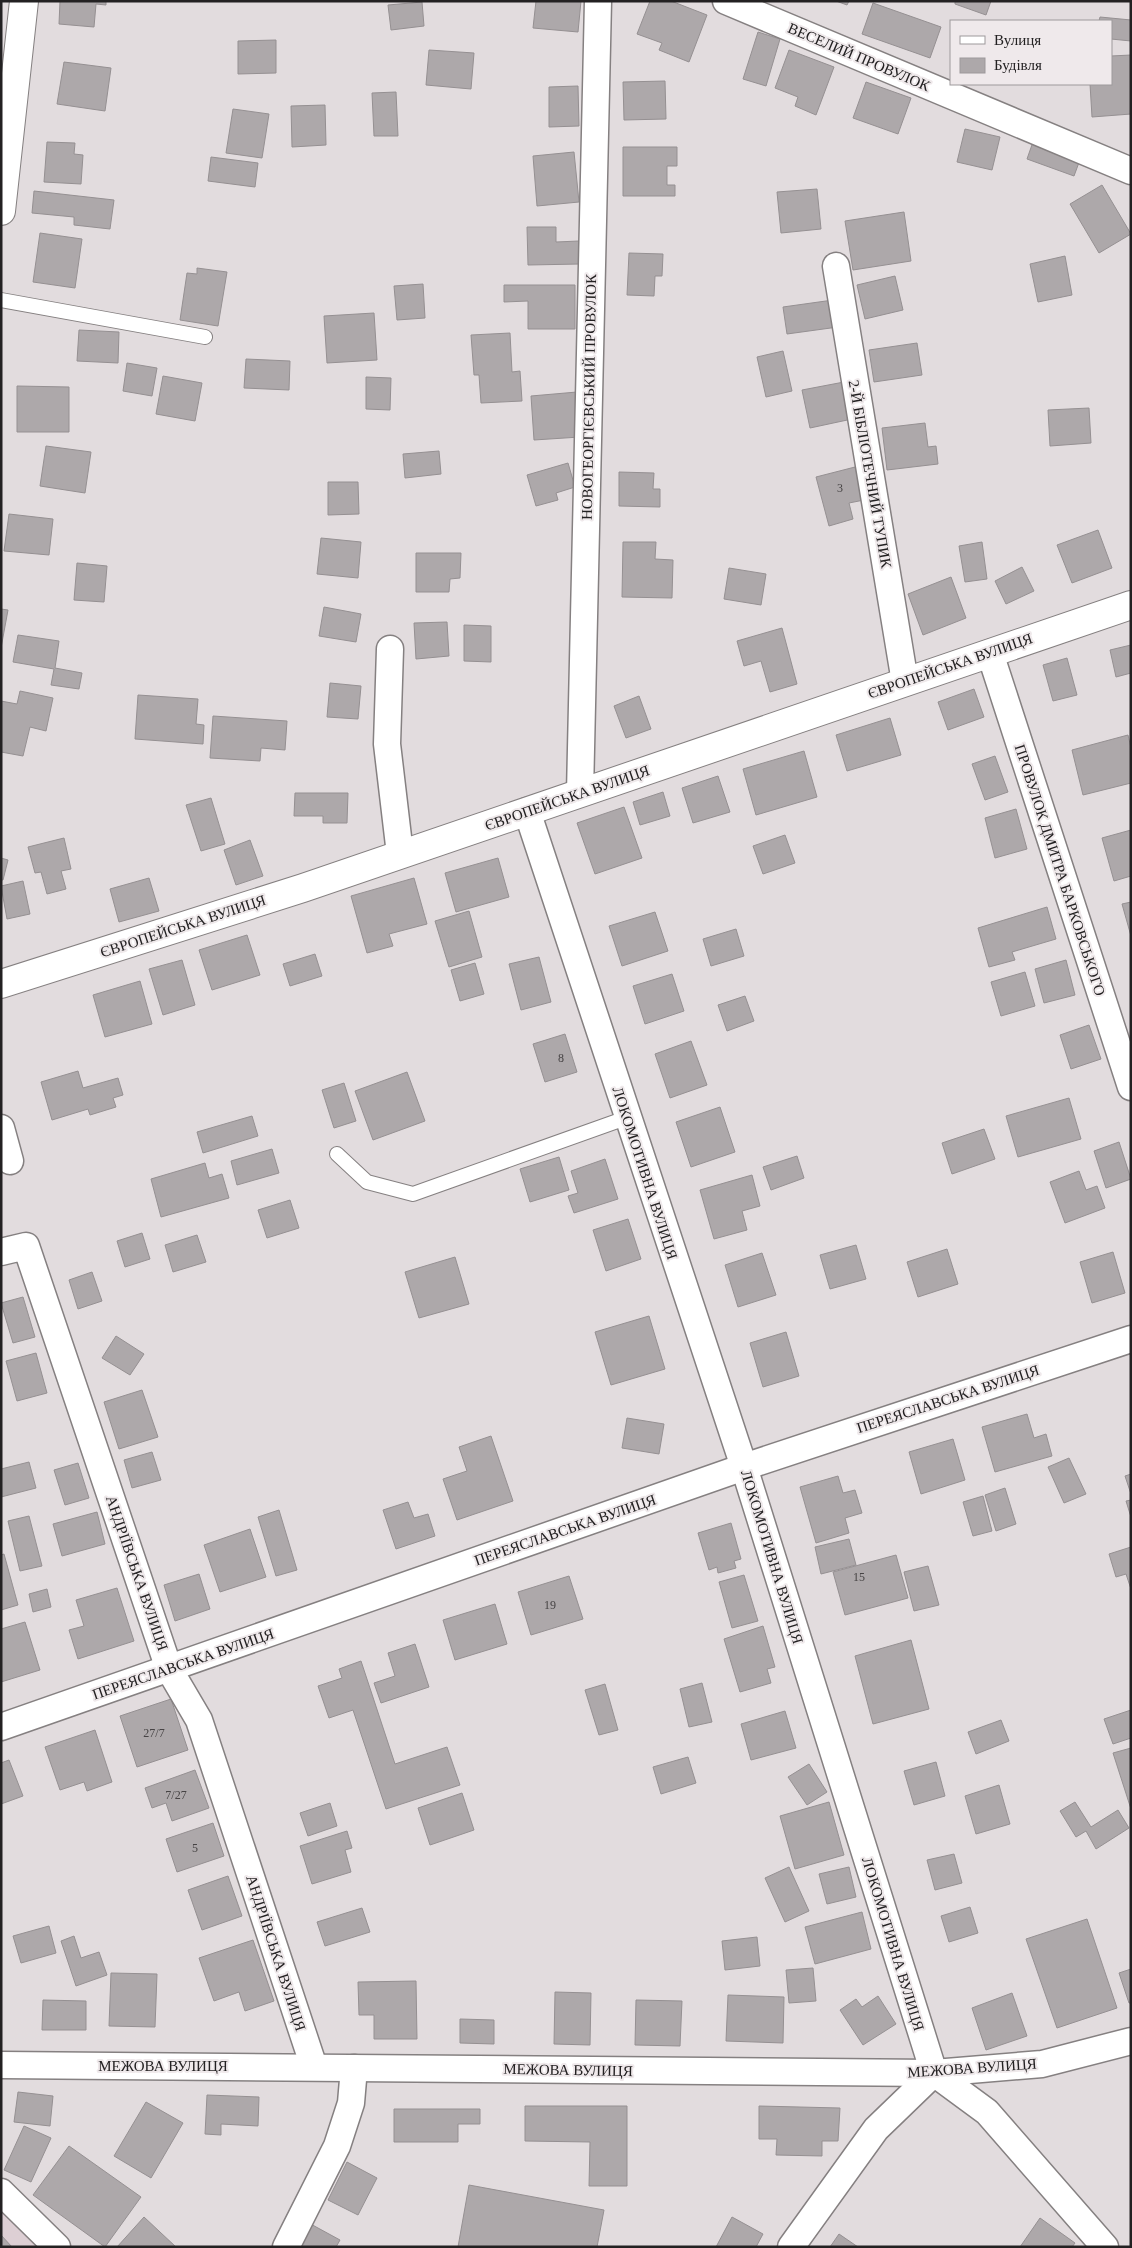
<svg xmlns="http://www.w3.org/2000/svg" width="1132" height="2248" font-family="'Times New Roman',serif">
<rect width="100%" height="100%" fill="#e2dcde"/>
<!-- built -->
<path fill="#ddcfd4" d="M1 2204 39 2247H1Z"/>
<!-- building -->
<g fill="#ada8aa" stroke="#959092">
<path d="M60 1H106V5L96 4 94 27 59 24Z"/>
<path d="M536 1H581L578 32 533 28Z"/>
<path d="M650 1H671L707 15 689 62 659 50 662 43 637 34Z"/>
<path d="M836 1H849L847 5Z"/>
<path d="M955 1H991L986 15 955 4Z"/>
<path d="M422 2 424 26 391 30 388 5Z"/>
<path d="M873 3 941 27 930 58 862 34Z"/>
<path d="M1100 17 1131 20V41L1111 39V21H1099Z"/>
<path d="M758 32 780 39 766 86 743 79Z"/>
<path d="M276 40V73L238 74V41Z"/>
<path d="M429 50 474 53 471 89 426 85Z"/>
<path d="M789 50 834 67 816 115 795 106 798 97 775 88Z"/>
<path d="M1131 55V114L1092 117 1090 84H1111V56Z"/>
<path d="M64 62 111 68 105 111 57 104Z"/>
<path d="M665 81 666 119 624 120 623 82Z"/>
<path d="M866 82 911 98 898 134 853 118Z"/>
<path d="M578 86 579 126 549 127V87Z"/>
<path d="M396 92 398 136H374L372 93Z"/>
<path d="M325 105 326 145 292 147 291 106Z"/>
<path d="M233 109 269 114 262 158 226 153Z"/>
<path d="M965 129 1000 137 992 170 957 162Z"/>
<path d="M1034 139 1081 157 1074 176 1027 159Z"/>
<path d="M47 142 75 143 74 154 83 155 81 184 44 182Z"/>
<path d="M623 147H677V166H667V185H675V196H623Z"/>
<path d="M574 152 579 202 537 206 533 156Z"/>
<path d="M211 157 258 163 255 187 208 181Z"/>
<path d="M1102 185 1131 234 1099 253 1070 204Z"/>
<path d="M817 189 821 229 781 233 777 192Z"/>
<path d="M34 191 114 200 110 229 74 225V217L32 213Z"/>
<path d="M904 212 911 261 853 270 845 221Z"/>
<path d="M527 227H556V242L579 241 580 264 528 265Z"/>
<path d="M40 233 82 239 75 288 33 282Z"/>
<path d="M629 253 663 254 662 276H655L654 296 627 295Z"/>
<path d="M1065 256 1072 295 1038 302 1030 264Z"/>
<path d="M197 268 227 272 218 326 180 320 187 273 197 274Z"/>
<path d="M895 276 903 310 865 319 857 285Z"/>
<path d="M423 284 425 318 397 320 394 286Z"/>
<path d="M504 285H575V329H528V301L504 302Z"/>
<path d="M833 300 838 327 787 334 783 307Z"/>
<path d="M374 313 377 360 327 363 324 316Z"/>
<path d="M79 330 119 332 118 363 77 361Z"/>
<path d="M510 333 512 372 520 371 522 401 481 403 479 375H474L471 335Z"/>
<path d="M917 343 922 375 874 382 869 350Z"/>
<path d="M783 351 792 391 766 397 757 357Z"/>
<path d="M246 359 290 361 289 390 244 388Z"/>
<path d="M127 363 157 368 152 396 123 391Z"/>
<path d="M163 376 202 383 195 421 156 414Z"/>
<path d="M366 377 391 378 390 410 366 409Z"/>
<path d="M844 382 852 419 810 428 802 390Z"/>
<path d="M17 386 69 387V432H17Z"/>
<path d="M577 392 580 437 534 440 531 396Z"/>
<path d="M1089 408 1091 443 1050 446 1048 410Z"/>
<path d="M925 423 928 447 936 446 938 464 887 470 882 428Z"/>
<path d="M46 446 91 452 85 493 40 486Z"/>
<path d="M439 451 441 474 405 478 403 454Z"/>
<path d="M568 463 575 487 556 493 558 500 536 506 527 475Z"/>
<path d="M855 467 864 500 849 503 853 519 829 526 816 477Z"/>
<path d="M619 472 654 473 653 489H660V507L619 506Z"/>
<path d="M328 482H358L359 514 328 515Z"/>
<path d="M9 514 53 519 49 555 4 551Z"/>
<path d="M1098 530 1112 568 1072 583 1057 545Z"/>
<path d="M321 538 361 542 358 578 317 574Z"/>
<path d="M623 542H656L655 559 673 560 672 598 622 597Z"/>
<path d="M982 542 987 579 965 582 959 546Z"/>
<path d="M416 553H461L460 578 450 579 449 592H416Z"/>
<path d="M77 563 107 566 104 602 74 600Z"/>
<path d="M1022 567 1034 591 1006 604 995 581Z"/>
<path d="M729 568 766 574 761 605 724 599Z"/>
<path d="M951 577 966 618 923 635 908 594Z"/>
<path d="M324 607 361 614 356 642 319 636Z"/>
<path d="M1 609 8 610 1 648Z"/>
<path d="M447 622 449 656 416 659 414 623Z"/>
<path d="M464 625 491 626V662L464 661Z"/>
<path d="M782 628 797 684 770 692 761 661 744 666 737 641Z"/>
<path d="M18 635 59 641 55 668 82 673 79 689 51 685 54 669 13 662Z"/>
<path d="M1131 645V673L1116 677 1110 650Z"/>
<path d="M1067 658 1077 695 1053 701 1043 665Z"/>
<path d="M330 683 361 686 358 719 327 717Z"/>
<path d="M974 689 984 717 948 730 938 702Z"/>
<path d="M20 691 53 698 46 731 30 727 23 756 1 752V701L17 704Z"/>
<path d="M138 695 198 699 196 724 204 725 203 744 135 739Z"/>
<path d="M639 696 651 729 626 738 614 706Z"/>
<path d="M213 716 287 721 285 750 261 748 260 761 210 758Z"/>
<path d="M890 718 901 755 847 771 836 735Z"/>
<path d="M1128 735 1131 748V783L1083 795 1072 750Z"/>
<path d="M804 751 817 797 756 815 743 769Z"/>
<path d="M995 756 1008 792 985 800 972 764Z"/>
<path d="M718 776 730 812 693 823 682 788Z"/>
<path d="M663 792 670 816 640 825 633 802Z"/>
<path d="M295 793H348L347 823H323V816H294Z"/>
<path d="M211 798 225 844 201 851 186 805Z"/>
<path d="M624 807 642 858 595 874 577 823Z"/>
<path d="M1016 809 1027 849 995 858 985 818Z"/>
<path d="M1131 830V876L1114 881 1102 838Z"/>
<path d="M785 835 795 863 763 874 753 846Z"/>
<path d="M64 838 71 869 61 871 66 889 47 894 41 872 35 873 28 847Z"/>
<path d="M250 840 263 876 236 885 224 850Z"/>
<path d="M1 858 8 860 3 880H1Z"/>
<path d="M498 858 509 897 456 912 445 873Z"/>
<path d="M149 878 159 911 119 922 110 889Z"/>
<path d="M414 878 427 924 389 934 393 946 367 953 351 896Z"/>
<path d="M23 881 30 914 7 919 1 886Z"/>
<path d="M1131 902V936L1122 904Z"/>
<path d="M1047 907 1056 939 1012 952 1015 960 989 967 978 928Z"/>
<path d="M469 911 482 957 449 967 435 921Z"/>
<path d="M655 912 668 951 622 966 609 926Z"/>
<path d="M736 929 744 956 711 966 703 939Z"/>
<path d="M247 935 260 975 212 990 199 950Z"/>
<path d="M315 954 322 976 290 986 283 964Z"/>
<path d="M539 957 551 1002 521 1010 509 964Z"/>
<path d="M182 960 195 1005 163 1015 149 969Z"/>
<path d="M1066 960 1075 995 1044 1003 1035 969Z"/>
<path d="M475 963 484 994 460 1001 451 970Z"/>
<path d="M1025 972 1035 1006 1001 1016 991 982Z"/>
<path d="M672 974 684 1011 645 1024 633 986Z"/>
<path d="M140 981 152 1024 105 1037 93 995Z"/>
<path d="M745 996 754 1021 727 1031 718 1005Z"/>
<path d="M1089 1025 1101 1059 1071 1069 1060 1035Z"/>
<path d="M565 1034 577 1072 545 1082 533 1044Z"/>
<path d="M691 1041 707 1085 670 1098 655 1054Z"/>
<path d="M78 1071 83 1088 118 1078 123 1095 113 1098 116 1107 90 1115 88 1109 52 1120 41 1082Z"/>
<path d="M407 1072 425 1121 373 1140 355 1091Z"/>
<path d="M344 1083 356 1121 334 1128 322 1090Z"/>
<path d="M1069 1098 1081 1139 1018 1157 1006 1116Z"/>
<path d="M720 1107 735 1152 691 1167 676 1122Z"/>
<path d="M252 1116 258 1136 203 1153 197 1132Z"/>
<path d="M984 1129 995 1159 952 1174 942 1143Z"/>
<path d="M1119 1142 1131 1179 1106 1188 1094 1151Z"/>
<path d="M272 1149 279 1173 237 1185 231 1161Z"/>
<path d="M797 1156 804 1178 771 1190 763 1167Z"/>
<path d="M559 1157 569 1190 530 1202 520 1169Z"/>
<path d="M605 1159 618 1199 574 1213 568 1196 578 1193 571 1171Z"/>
<path d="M205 1163 209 1178 222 1174 229 1198 161 1217 151 1179Z"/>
<path d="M1079 1171 1086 1190 1097 1186 1105 1208 1065 1223 1050 1182Z"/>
<path d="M752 1175 760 1206 742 1211 747 1230 714 1239 700 1190Z"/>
<path d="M290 1200 299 1228 267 1238 258 1210Z"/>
<path d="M628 1219 641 1259 606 1271 593 1230Z"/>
<path d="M142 1233 150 1259 125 1267 117 1241Z"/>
<path d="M197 1235 206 1262 173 1272 165 1245Z"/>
<path d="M856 1245 866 1279 830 1289 820 1255Z"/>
<path d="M947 1249 958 1284 918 1297 907 1262Z"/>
<path d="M1113 1252 1125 1293 1092 1303 1080 1262Z"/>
<path d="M762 1253 776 1295 738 1307 725 1265Z"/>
<path d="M455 1257 469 1304 419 1318 405 1272Z"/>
<path d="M92 1272 102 1301 78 1309 69 1280Z"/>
<path d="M23 1297 35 1337 13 1343 1 1303Z"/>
<path d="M649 1316 665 1369 611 1385 595 1332Z"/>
<path d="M786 1332 799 1376 763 1387 750 1343Z"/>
<path d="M116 1336 144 1354 130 1375 102 1358Z"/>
<path d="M36 1353 47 1393 17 1401 6 1361Z"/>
<path d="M142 1390 158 1437 119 1449 104 1402Z"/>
<path d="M1027 1414 1034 1438 1046 1434 1052 1456 995 1472 982 1427Z"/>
<path d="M627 1418 664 1424 659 1454 622 1448Z"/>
<path d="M491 1436 513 1501 457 1520 443 1479 467 1471 459 1447Z"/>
<path d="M953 1439 965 1480 921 1494 909 1452Z"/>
<path d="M152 1452 161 1480 132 1488 124 1460Z"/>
<path d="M1069 1458 1086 1494 1064 1503 1048 1467Z"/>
<path d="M29 1462 36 1488 1 1497V1469Z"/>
<path d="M78 1463 89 1498 65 1505 54 1470Z"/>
<path d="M1131 1474V1494L1125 1476Z"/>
<path d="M838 1476 843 1493 855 1490 862 1513 845 1518 849 1533 816 1543 800 1487Z"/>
<path d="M1005 1488 1016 1524 996 1531 985 1495Z"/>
<path d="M983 1496 992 1531 973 1536 963 1502Z"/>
<path d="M1131 1500V1517L1126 1501Z"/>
<path d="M408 1502 414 1518 428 1514 435 1536 396 1549 383 1510Z"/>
<path d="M279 1510 297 1570 276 1576 258 1517Z"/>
<path d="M97 1512 105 1544 62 1556 53 1524Z"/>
<path d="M29 1516 42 1566 20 1571 8 1521Z"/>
<path d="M731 1523 741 1559 734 1561 736 1568 718 1573 717 1567 709 1570 698 1533Z"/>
<path d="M250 1529 266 1577 220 1592 204 1545Z"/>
<path d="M849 1539 856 1565 821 1574 815 1547Z"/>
<path d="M1131 1547V1589L1126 1574 1116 1577 1109 1554Z"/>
<path d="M4 1554 18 1605 1 1610V1555Z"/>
<path d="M896 1555 908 1598 845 1615 833 1572Z"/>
<path d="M928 1566 939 1605 914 1611 904 1572Z"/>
<path d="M199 1574 210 1609 175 1621 164 1585Z"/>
<path d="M744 1575 758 1621 732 1628 719 1582Z"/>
<path d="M569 1576 583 1619 531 1635 518 1592Z"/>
<path d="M117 1588 134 1641 78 1659 69 1630 84 1626 76 1600Z"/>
<path d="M47 1589 51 1607 33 1612 29 1594Z"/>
<path d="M495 1604 507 1644 455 1660 443 1620Z"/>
<path d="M25 1622 40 1670 1 1682V1629Z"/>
<path d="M763 1626 775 1667 767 1669 771 1683 740 1692 724 1639Z"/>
<path d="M911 1640 929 1709 873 1724 855 1656Z"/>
<path d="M415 1644 429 1687 381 1703 374 1683 395 1676 388 1653Z"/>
<path d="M361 1661 395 1764 447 1747 460 1785 386 1809 353 1710 329 1718 318 1686 342 1678 339 1669Z"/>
<path d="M702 1683 712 1722 689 1727 680 1689Z"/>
<path d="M605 1684 618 1730 599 1735 585 1690Z"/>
<path d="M171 1699 188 1750 137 1767 120 1716Z"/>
<path d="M1131 1710V1738L1113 1744 1104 1719Z"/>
<path d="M785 1711 796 1748 751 1760 741 1724Z"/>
<path d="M1001 1720 1009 1741 976 1754 968 1732Z"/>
<path d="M95 1730 112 1782 87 1791 84 1782 60 1790 45 1747Z"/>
<path d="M1131 1748V1809L1113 1753Z"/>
<path d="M688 1757 696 1783 661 1794 653 1767Z"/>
<path d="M9 1760 23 1796 1 1804V1763Z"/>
<path d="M936 1762 945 1796 914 1805 904 1771Z"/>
<path d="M809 1764 827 1792 807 1805 788 1777Z"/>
<path d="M195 1770 209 1808 172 1821 166 1803 152 1808 145 1788Z"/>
<path d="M999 1785 1010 1824 976 1834 965 1796Z"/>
<path d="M462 1793 474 1830 430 1845 418 1808Z"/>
<path d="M829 1802 844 1855 795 1869 780 1816Z"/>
<path d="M1075 1802 1091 1827 1118 1810 1129 1828 1096 1849 1086 1831 1076 1837 1060 1811Z"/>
<path d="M330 1803 337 1826 308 1836 300 1813Z"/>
<path d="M213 1823 224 1856 177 1872 166 1839Z"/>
<path d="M347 1831 352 1848 345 1850 351 1872 312 1884 300 1846Z"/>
<path d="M954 1854 962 1883 935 1890 927 1860Z"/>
<path d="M789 1867 809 1911 785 1922 765 1878Z"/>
<path d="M849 1867 856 1897 827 1904 819 1874Z"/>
<path d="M228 1876 242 1916 202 1930 188 1890Z"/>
<path d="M970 1907 978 1933 949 1942 941 1916Z"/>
<path d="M362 1908 370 1932 325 1946 317 1922Z"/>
<path d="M862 1912 871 1949 815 1964 805 1927Z"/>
<path d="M1087 1919 1117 2008 1057 2028 1026 1939Z"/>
<path d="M49 1926 56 1953 21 1963 13 1936Z"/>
<path d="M74 1936 81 1958 99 1952 107 1975 76 1986 61 1941Z"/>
<path d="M757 1937 760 1966 725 1970 722 1941Z"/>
<path d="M253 1940 274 2001 245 2011 239 1992 214 2001 199 1958Z"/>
<path d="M813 1968 816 2001 789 2003 786 1970Z"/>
<path d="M1131 1969V2003H1129L1119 1973Z"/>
<path d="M111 1973 157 1974 155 2027 109 2026Z"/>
<path d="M416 1981 417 2039H374V2015H359L358 1982Z"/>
<path d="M555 1992 591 1993 590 2045 554 2044Z"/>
<path d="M1012 1993 1027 2036 986 2050 972 2008Z"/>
<path d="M728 1995 784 1997 783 2043 726 2041Z"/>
<path d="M878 1996 896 2024 863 2045 840 2010 856 1999 862 2007Z"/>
<path d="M43 2000 86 2001V2030H42Z"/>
<path d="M636 2000 682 2001 680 2046 635 2045Z"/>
<path d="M460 2019 494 2020V2044L460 2043Z"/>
<path d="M18 2092 53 2096 50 2126 14 2122Z"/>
<path d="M207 2095 259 2097 258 2126 221 2124V2135L205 2134Z"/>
<path d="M146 2102 183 2123 151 2178 114 2156Z"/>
<path d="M525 2106H627V2186H589L590 2142 525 2141Z"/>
<path d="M759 2106 840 2108 838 2141H822V2156L776 2155 777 2139H759Z"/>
<path d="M394 2109H480V2124H458V2142H394Z"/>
<path d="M24 2126 51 2138 31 2182 4 2170Z"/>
<path d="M69 2146 141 2197 105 2247 33 2195Z"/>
<path d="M347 2162 377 2178 358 2215 328 2200Z"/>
<path d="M469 2185 604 2210 597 2247H458Z"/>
<path d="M144 2217 176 2247H117Z"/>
<path d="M732 2217 763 2234 756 2247H716Z"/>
<path d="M1040 2218 1075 2243 1072 2247H1020Z"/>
<path d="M307 2222 340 2240 336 2247H294Z"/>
<path d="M839 2234 858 2247H830Z"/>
<path d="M1 2235 12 2247H1Z"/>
</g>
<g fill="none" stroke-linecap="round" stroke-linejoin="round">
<!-- lane casing -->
<g stroke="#858081" stroke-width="16">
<g id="lane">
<path d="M1 300 205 337"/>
<path d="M337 1154 367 1182 413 1194 626 1118"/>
</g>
</g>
<!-- street casing -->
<g stroke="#858081" stroke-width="29">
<g id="street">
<path d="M726 1 1131 171"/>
<path d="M836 266 905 682"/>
<path d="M390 649 387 744 400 854"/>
<path d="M990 653 1131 1087"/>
<path d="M580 793 598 1"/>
<path d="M527 811 744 1467 934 2073 987 2112 1105 2247"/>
<path d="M1 1128 10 1161"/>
<path d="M1 1252 26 1246 169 1669 199 1720 314 2067"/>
<path d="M1 1727 744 1467 1131 1339"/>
<path d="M1 2065 934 2073 1042 2064 1131 2041"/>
<path d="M1 2192 57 2247"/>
<path d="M286 2247 337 2146 351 2103 354 2068"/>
<path d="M791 2247 876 2129 934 2073"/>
</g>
</g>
<!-- secondary casing -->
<g stroke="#858081" stroke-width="30">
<g id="secondary">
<path d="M1 211 24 1"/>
<path d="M1 984 303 888 1131 605"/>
</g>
</g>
<!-- lane -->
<use href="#lane" stroke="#fff" stroke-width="14"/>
<!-- street -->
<use href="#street" stroke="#fff" stroke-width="26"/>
<!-- secondary -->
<use href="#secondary" stroke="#fff" stroke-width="28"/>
</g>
<g text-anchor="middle" stroke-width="4" stroke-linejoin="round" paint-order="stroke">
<!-- number labels -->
<g font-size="12" fill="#464344">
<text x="840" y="492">3</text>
<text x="561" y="1062">8</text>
<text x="859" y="1581">15</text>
<text x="550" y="1609">19</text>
<text x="154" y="1737">27/7</text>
<text x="176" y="1799">7/27</text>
<text x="195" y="1852">5</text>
</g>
<!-- street labels -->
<g font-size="15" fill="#232122" stroke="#efe9eb">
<text transform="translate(859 57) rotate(23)" y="5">ВЕСЕЛИЙ ПРОВУЛОК</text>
<text transform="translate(589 397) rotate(-89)" y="5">НОВОГЕОРГІЄВСЬКИЙ ПРОВУЛОК</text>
<text transform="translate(870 474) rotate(80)" y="5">2-Й БІБЛІОТЕЧНИЙ ТУПИК</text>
<text transform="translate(950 666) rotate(-19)" y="5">ЄВРОПЕЙСЬКА ВУЛИЦЯ</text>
<text transform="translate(567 798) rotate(-19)" y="5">ЄВРОПЕЙСЬКА ВУЛИЦЯ</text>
<text transform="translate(1060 870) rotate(72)" y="5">ПРОВУЛОК ДМИТРА БАРКОВСЬКОГО</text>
<text transform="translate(183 926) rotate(-18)" y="5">ЄВРОПЕЙСЬКА ВУЛИЦЯ</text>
<text transform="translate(645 1173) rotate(72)" y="5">ЛОКОМОТИВНА ВУЛИЦЯ</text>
<text transform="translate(948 1399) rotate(-18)" y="5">ПЕРЕЯСЛАВСЬКА ВУЛИЦЯ</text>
<text transform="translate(565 1530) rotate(-19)" y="5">ПЕРЕЯСЛАВСЬКА ВУЛИЦЯ</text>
<text transform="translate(772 1557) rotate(73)" y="5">ЛОКОМОТИВНА ВУЛИЦЯ</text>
<text transform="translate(137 1573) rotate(71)" y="5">АНДРІЇВСЬКА ВУЛИЦЯ</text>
<text transform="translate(183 1664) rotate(-19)" y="5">ПЕРЕЯСЛАВСЬКА ВУЛИЦЯ</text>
<text transform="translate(893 1944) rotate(73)" y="5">ЛОКОМОТИВНА ВУЛИЦЯ</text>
<text transform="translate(276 1953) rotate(72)" y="5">АНДРІЇВСЬКА ВУЛИЦЯ</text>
<text x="163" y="2071">МЕЖОВА ВУЛИЦЯ</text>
<text transform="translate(972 2068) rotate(-4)" y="5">МЕЖОВА ВУЛИЦЯ</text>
<text transform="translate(568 2070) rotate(1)" y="5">МЕЖОВА ВУЛИЦЯ</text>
</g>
</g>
<!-- border -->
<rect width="1132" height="2248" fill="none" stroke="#232122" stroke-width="5"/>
<!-- legend -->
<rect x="950" y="20" width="162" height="65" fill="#efe9eb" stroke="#9d999b"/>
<rect x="960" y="36" width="25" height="8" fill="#ffffff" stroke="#9d999b"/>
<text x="994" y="45" font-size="15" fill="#232122">Вулиця</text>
<rect x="960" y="58" width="25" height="15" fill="#ada8aa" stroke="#9d999b"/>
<text x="994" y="70" font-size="15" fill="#232122">Будівля</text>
</svg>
